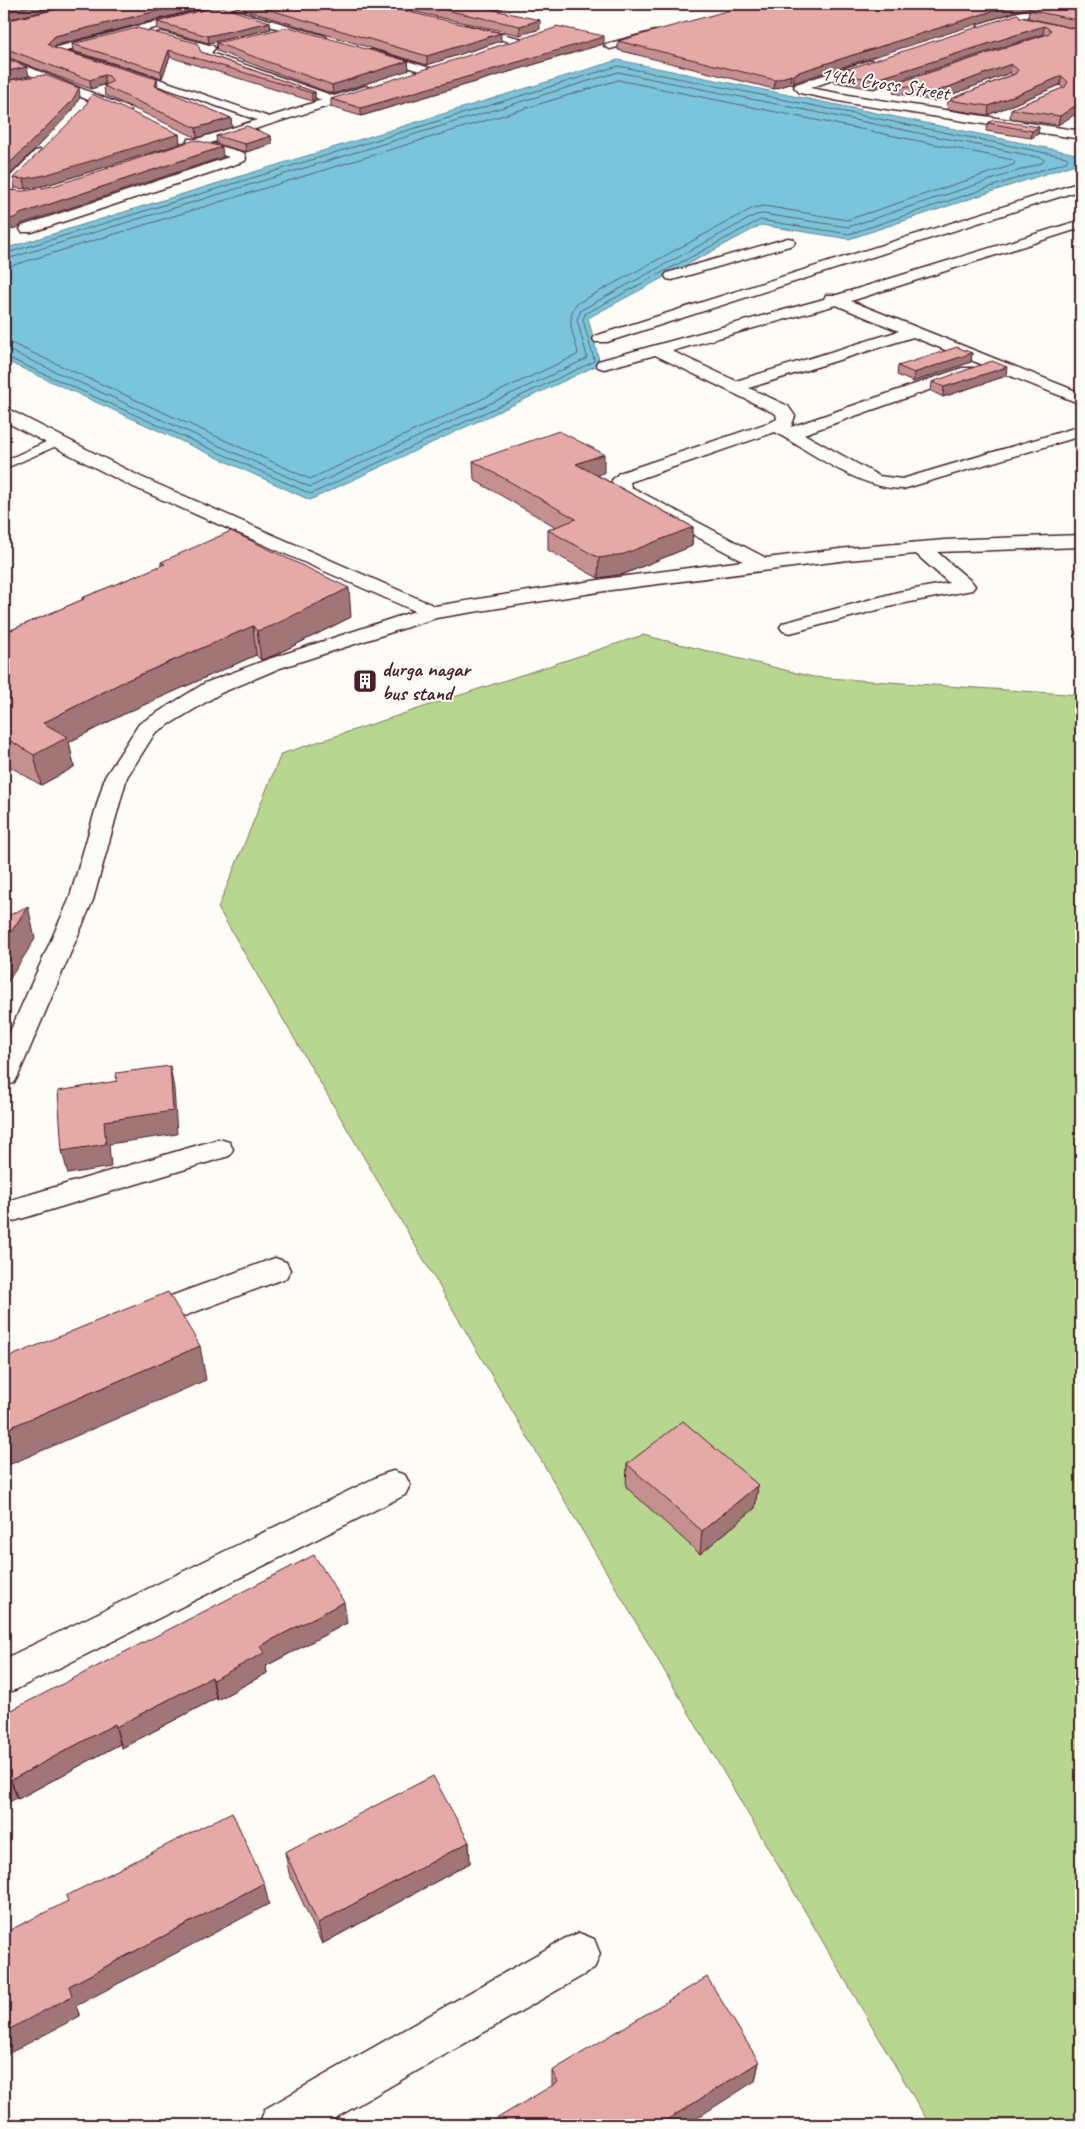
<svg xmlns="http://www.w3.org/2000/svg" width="1085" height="2129" font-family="Caveat,sans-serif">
<rect width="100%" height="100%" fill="#fdfcf7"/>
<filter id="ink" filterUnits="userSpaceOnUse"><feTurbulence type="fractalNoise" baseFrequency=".02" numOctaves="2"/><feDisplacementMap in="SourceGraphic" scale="10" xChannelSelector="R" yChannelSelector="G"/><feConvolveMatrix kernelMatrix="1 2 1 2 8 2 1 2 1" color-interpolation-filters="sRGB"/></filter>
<g filter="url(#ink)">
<!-- green -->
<path fill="#b7d68f" stroke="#807a5d" d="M643 635 813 677 1081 695V2125H930L218 908 281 754Z"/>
<!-- water -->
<path fill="#7ac5da" stroke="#678394" d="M618 60 1081 155V162L849 239 761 225 588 318 600 364 310 500 4 360V249Z"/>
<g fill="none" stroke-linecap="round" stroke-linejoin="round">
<!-- shore -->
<g stroke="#5d6171" stroke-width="1">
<path d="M4 254 618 66 1066 157 1068 159 1066 162 849 234 760 220 585 314 583 320 594 359 593 362 311 494 4 356"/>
<path d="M4 260 618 72 1042 158 1044 160 1042 163 848 227 763 214 756 215 581 310 577 320 587 356 586 359 310 487 10 351 4 350"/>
<path d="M4 268 618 80 1013 160 1015 162 1013 165 847 220 764 206 753 208 576 304C566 320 573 335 578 352L577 355 310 479 13 344 4 342"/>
</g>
<!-- service casing -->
<g stroke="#4a1f2b" stroke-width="3">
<path id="service" d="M57 437 63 441 61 444 4 469V461Z"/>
</g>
<!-- minor casing -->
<g stroke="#4a1f2b" stroke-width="3">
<g id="minor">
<path d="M225 4H241L240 6 66 51 147 75 269 117 322 100 202 57 199 49 157 37 155 35 157 33 161 32 213 46 215 48 211 53 334 96 366 86 372 90 370 93 210 143 244 153 246 158 245 161 32 232H22L20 229 22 226 229 157 197 147 166 157 160 153 161 150 187 142 188 139H197L257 120 139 79 53 54 51 52 57 47Z"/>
<path d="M491 4H507L506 6 478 14 473 11 474 9Z"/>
<path d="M1045 4H1060L1059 6 987 28H979L978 26 979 24Z"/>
<path d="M235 10 325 36 327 38 321 41 231 15 230 13 231 11Z"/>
<path d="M464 25 523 39 525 41 519 44 460 30 459 28Z"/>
<path d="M655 31 659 32 661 34 659 36 610 49 604 46 606 44Z"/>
<path d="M372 50 430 68 432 70 426 73 368 55 366 53 368 51Z"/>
<path d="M4 57 129 108 131 111 125 115 121 114 4 64Z"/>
<path d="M871 60 877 63 875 65 810 88 854 96 1081 131V139L854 104 800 93 794 87 796 84Z"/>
<path d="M40 150 46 154 45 157 9 193 4 194V183L35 151Z"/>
<path d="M1081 182V190L607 342H595L593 339 595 336Z"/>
<path d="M1081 220V228L851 301 1081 393V404L913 337 749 388 788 406 795 416 791 427 962 368H974L976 371 974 374 804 434 879 476 902 479 1081 426V436L903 489C860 489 812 453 775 432L630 482 631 487 766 558 848 548 945 540 1081 535V547L937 552 972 582 975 586 972 590 900 604 790 633 783 631 780 627 783 623 898 592 949 583 916 554 848 560 611 590 436 618 280 668 221 693 155 733 127 777 93 900 18 1076 14 1083 4 1085V1045L69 900 105 777 139 724 205 683 266 660 415 611 129 485 4 421V409L10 410 141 477 435 606 611 578 743 561 616 494 613 490 612 480 619 473 771 422 777 419 776 414 655 355 604 369 598 367 596 364 598 361 824 299 826 295H837ZM836 305 899 331 736 381 672 351Z"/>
<path d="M788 238 793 239 795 242 793 245 672 280 667 279 665 276 667 273Z"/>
<path d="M219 1139 229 1142 233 1149 229 1156 4 1224V1202Z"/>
<path d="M275 1258 286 1262 290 1270 286 1278 141 1332 130 1329 125 1320 130 1311Z"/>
<path d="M393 1471 405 1475 410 1485 405 1495 17 1689 4 1694V1659L381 1475Z"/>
<path d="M579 1933 594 1939 600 1954 594 1969 323 2125H259L265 2109 564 1939Z"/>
</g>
</g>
<!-- service -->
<use href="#service" fill="#fdfcf7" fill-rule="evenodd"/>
<!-- minor -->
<use href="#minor" fill="#fdfcf7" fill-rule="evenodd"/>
</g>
<!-- wall -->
<g fill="#c59190" stroke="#4a1f2b">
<path d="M4 4H76L8 20H9L80 4H218L57 45 54 48 157 79 158 88 231 118 232 127 197 138 105 95 104 86 107 84 91 89 4 56Z"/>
<path d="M238 4H373L501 41 427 65 238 8Z"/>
<path d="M379 4H486L479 7 540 29 520 35Z"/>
<path d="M773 4H800L795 5Z"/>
<path d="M1081 4V30L1028 18 1029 10Z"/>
<path d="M796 6 795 82 793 85 790 84 774 89 618 50V41Z"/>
<path d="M1020 17 1081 30 1058 125 1010 118 1011 109 1063 88 1060 85 988 115 947 109 948 100 1012 75 1010 73 934 101 893 93 894 84 1044 35 1043 34 873 89 834 82 835 73Z"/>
<path d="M157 22H270L271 29 209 43 158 29Z"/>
<path d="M216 43 408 61 409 70 333 94 217 51Z"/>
<path d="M604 43 603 44 361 116 331 107V99Z"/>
<path d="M72 44 201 52 315 92V100L312 101 170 57 162 78 73 51Z"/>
<path d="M988 123 1039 127 1038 134 1031 138 986 131Z"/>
<path d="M179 134 180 144 47 185 26 189 15 188 13 178Z"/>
<path d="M216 136H271L272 144 246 152 217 144Z"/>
<path d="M972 353 971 362 913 382 897 375 898 366Z"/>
<path d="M1006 376 943 397 931 391 932 382Z"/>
<path d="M473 461 604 473 597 475 693 527 692 546 624 574 598 578 548 550V530L556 527 474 480Z"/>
<path d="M161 562 351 617 275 655 261 660 256 655 128 712 69 742 74 767 41 785 4 763V633L82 600V598L161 566Z"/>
<path d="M627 1464 758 1485 755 1508 700 1554 626 1487Z"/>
<path d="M347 1623 266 1666 267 1673 217 1700 216 1698 122 1748 120 1744 18 1799 17 1798 4 1804V1714Z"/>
<path d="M469 1842 470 1863 322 1944 289 1873 285 1852Z"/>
<path d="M759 2062 755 2081 552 2086V2071Z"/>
</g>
<!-- shaded-wall -->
<g fill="#a07676" stroke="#4a1f2b">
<path d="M39 4H76L6 20 4 24V12Z"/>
<path d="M185 4H218L57 45 49 52 48 43 55 36Z"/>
<path d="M465 4H486L465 12Z"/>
<path d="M1015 4H1040L795 82 793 85 794 76 796 73Z"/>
<path d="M540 20V29L520 35V26Z"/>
<path d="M270 22 271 29 209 43 208 36Z"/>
<path d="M1044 26 1043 34 873 89 874 80Z"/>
<path d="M501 33V41L427 65V56Z"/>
<path d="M604 36V43L603 44 361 116V108Z"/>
<path d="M169 50 170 57 162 78 161 71Z"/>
<path d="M408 61 409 70 333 94 332 85Z"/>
<path d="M1011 64 1010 73 934 101 935 92Z"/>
<path d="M27 67 29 76 4 81V72Z"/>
<path d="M104 75 105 84 91 89 90 80Z"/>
<path d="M791 75 790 84 774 89 775 80Z"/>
<path d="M1062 76 1060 85 988 115 989 106Z"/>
<path d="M157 79 158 88 155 86Z"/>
<path d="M79 88 80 97 73 110 4 181V169Z"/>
<path d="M315 92V100L312 101V93Z"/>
<path d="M1081 102V111L1058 125 1060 116Z"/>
<path d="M231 118 232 127 197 138 196 128Z"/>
<path d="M1039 127 1038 134 1031 138 1032 131Z"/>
<path d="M179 134 180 144 47 185 26 189 24 179Z"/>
<path d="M271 136 272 144 246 152 245 144Z"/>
<path d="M222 147 223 157 21 224 19 227 4 232V221L20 214Z"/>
<path d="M972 353 971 362 913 382 914 373Z"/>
<path d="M1007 367 1006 376 943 397 944 387Z"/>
<path d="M604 454V473L576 483V464Z"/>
<path d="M693 527 692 546 624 574 598 578 599 558Z"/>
<path d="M349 588 351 617 275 655 261 660 257 631Z"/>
<path d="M253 626 256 655 128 712 69 742 74 767 41 785 34 755 43 723 123 682Z"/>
<path d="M28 906 35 939 4 988V943Z"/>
<path d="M170 1066 174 1089 177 1134 109 1144 111 1167 68 1174 62 1151 104 1121Z"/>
<path d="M200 1346 206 1380 4 1467V1430Z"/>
<path d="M758 1485 755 1508 700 1554 702 1531Z"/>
<path d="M344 1602 347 1623 266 1666 267 1673 217 1700 213 1680 260 1646Z"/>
<path d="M212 1677 216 1698 122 1748 116 1727Z"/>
<path d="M115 1724 120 1744 18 1799 11 1780Z"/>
<path d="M10 1778 17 1798 4 1804V1780Z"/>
<path d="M469 1842 470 1863 322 1944 318 1923Z"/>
<path d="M264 1883 269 1904 76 2006 80 2016 4 2056V2032L69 1986Z"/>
<path d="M759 2062 755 2081 686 2125H659Z"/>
</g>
<!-- building -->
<g fill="#e5a9a8" stroke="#4a1f2b">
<path d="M4 4H39L4 12Z"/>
<path d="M80 4H185L55 36 48 43 51 47 157 79 155 86 231 118 196 128 104 86 113 81 109 76 104 75 90 80 4 48V17L9 20Z"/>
<path d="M250 4H373L501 33 427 56Z"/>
<path d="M417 4H466L540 20 520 26Z"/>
<path d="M752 4H769L796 6 807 4H1015L796 73 794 76 791 75 775 80 618 41Z"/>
<path d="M1048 4H1081V21L1029 10Z"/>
<path d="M218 6 270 22 208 36 157 22Z"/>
<path d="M1018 14 1020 17 1081 30V102L1060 116 1011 109 1065 87 1068 82 1062 76 989 106 948 100 1015 74 1018 70 1011 64 935 92 894 84 1048 34 1051 30 1044 26 874 80 835 73Z"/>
<path d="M556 26 604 36 603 37 361 108 331 99 555 28Z"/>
<path d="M289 27 408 61 332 85 216 43Z"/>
<path d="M137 28 197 43 201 52 315 92 312 93 169 50 161 71 72 44Z"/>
<path d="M4 58 27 67 4 72Z"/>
<path d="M45 75 79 88 72 101 4 169V81Z"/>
<path d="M92 94 179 134 45 175 24 179 13 178 84 108Z"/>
<path d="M993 120 1039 127 1032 131 988 123Z"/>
<path d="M247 126 271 136 245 144 216 136Z"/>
<path d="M195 140 222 147 20 214 17 217 4 221V190L24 191 53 186Z"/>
<path d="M957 347 972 353 914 373 898 366Z"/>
<path d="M992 361 1007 367 944 387 932 382Z"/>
<path d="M559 431 604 454 576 464 693 527 624 554 599 558 548 530 576 519 473 461Z"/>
<path d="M231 531 349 588 272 626 257 631 253 626 123 682 43 723 68 737 34 755 4 737V633L84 599 82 598 165 564 161 562Z"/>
<path d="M28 906 4 943V918Z"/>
<path d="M170 1066 173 1111 104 1121 106 1144 62 1151 58 1091 117 1081 116 1073Z"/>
<path d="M168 1292 200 1346 4 1430V1359Z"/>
<path d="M683 1421 758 1485 702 1531 627 1464Z"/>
<path d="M314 1555 344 1602 260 1646 264 1653 213 1680 212 1677 116 1727 115 1724 11 1780 10 1778 4 1780V1714Z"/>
<path d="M433 1776 469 1842 318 1923 285 1852Z"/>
<path d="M232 1812 264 1883 69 1986 72 1996 4 2032V1933L68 1901 66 1896Z"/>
<path d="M707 1977 759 2062 659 2125H486L558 2082 552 2071Z"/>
</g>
</g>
<!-- icons -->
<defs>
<g id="building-square" transform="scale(1.25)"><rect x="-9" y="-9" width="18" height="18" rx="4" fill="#4a1f2b" stroke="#fdfcf7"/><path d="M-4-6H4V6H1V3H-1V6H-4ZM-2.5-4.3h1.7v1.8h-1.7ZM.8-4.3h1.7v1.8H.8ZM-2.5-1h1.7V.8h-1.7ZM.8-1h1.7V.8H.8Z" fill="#fff"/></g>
</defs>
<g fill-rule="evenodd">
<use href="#building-square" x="365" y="681"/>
</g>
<g text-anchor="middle" stroke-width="4" stroke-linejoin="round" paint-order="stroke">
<!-- far-street labels -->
<g font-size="21" fill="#4a1f2b" stroke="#fdfcf7">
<text transform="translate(885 83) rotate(9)" y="7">14th Cross Street</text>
</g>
<!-- far-poi labels -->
<g font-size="21" font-weight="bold" fill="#4a1f2b" stroke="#fdfcf7" text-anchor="start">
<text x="382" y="676">durga nagar<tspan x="382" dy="24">bus stand</tspan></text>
</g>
</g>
<!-- margin -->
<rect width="1085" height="2129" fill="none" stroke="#fdfcf7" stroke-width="20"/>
<rect x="10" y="10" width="1065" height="2109" fill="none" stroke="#4a1f2b" stroke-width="2" filter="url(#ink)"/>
</svg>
